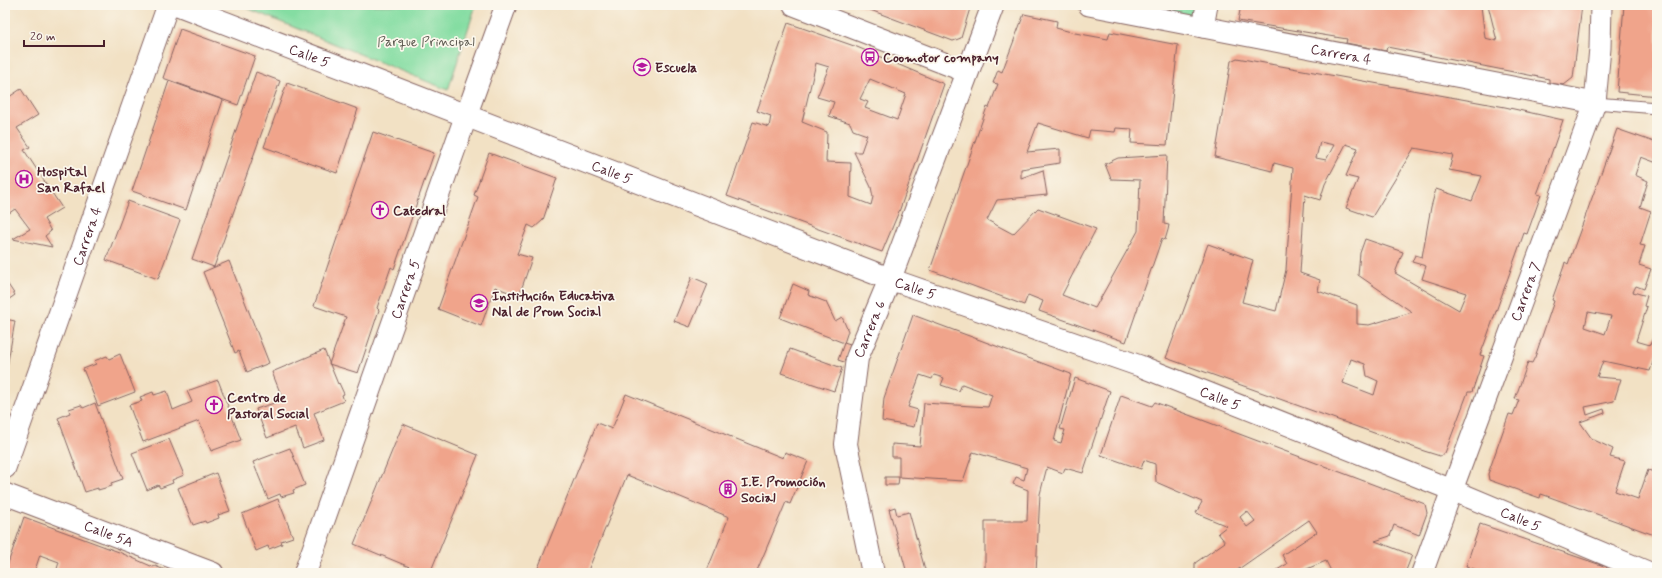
<svg xmlns="http://www.w3.org/2000/svg" width="1662" height="578" font-family="Mynerve,sans-serif">
<rect width="100%" height="100%" fill="#fbf7ec"/>
<filter id="ink" filterUnits="userSpaceOnUse"><feTurbulence type="fractalNoise" baseFrequency=".025" numOctaves="2"/><feDisplacementMap in="SourceGraphic" scale="8" xChannelSelector="R" yChannelSelector="G"/><feConvolveMatrix kernelMatrix="1 2 1 2 8 2 1 2 1" color-interpolation-filters="sRGB"/></filter>
<filter id="wash" filterUnits="userSpaceOnUse"><feTurbulence type="fractalNoise" baseFrequency=".012" numOctaves="4" result="noise"/><feDisplacementMap in="SourceGraphic" scale="16" xChannelSelector="R" yChannelSelector="G"/><feGaussianBlur stdDeviation="0.9" result="paint"/><feColorMatrix in="noise" values="0 0 0 0 0 0 0 0 0 0 0 0 0 0 0 0 0 1.4 0 .05"/><feComposite in="paint" operator="in"/></filter>
<g filter="url(#wash)">
<rect width="100%" height="100%" fill="#f2e1c4"/>
<!-- green -->
<g fill="#84dda2" stroke="#677e66">
<path d="M239 5H476L448 90Z"/>
<path d="M1143 5H1200L1198 17Z"/>
</g>
<g id="blocks">
<!-- building -->
<g fill="#f0a48b" fill-rule="evenodd">
<path d="M857 5H971L961 38 953 41Z"/>
<path d="M1241 5H1368L1381 7V5H1474L1481 6 1485 38 1497 41 1488 5H1582L1573 78 1564 85 1549 83V79L1387 47 1386 51 1346 43 1347 39 1238 21Z"/>
<path d="M1624 5H1657V96L1617 92Z"/>
<path d="M1024 14 1057 21 1056 28 1075 33 1108 39 1110 32 1178 45 1167 145 1131 143 1132 129 1116 128 1115 132 1090 130 1088 138 1038 123 1027 152 1060 149V163L1021 169V178L1043 170 1047 195 997 200 987 220 1013 234 1038 208 1096 229 1062 295 1095 308 1138 231 1140 180 1111 179 1105 164 1118 158 1167 155 1164 224 1169 225 1168 230 1165 240 1162 238 1126 342 1039 311 1043 301 1028 295 1024 305 930 270 987 107 989 108 998 84 993 83 998 70 1002 72Z"/>
<path d="M788 23 857 47 944 84 900 209 882 252 727 196 753 122 769 127 771 116 757 111ZM816 63 829 67 817 97 834 102 829 116 850 123 853 130 867 135 861 152H854L871 187 873 197 871 205 850 197 851 163 826 162 827 132 802 122ZM870 79 906 94 897 120 865 108 868 102 860 99Z"/>
<path d="M180 29 255 56 238 105 163 78Z"/>
<path d="M1237 58 1505 107 1563 120 1539 189 1537 194 1541 195 1527 234 1524 233 1484 345 1480 355 1484 356 1472 392H1468L1445 453 1440 456 1424 451 1166 358 1208 244 1253 260 1242 302 1276 311 1286 270 1293 168 1274 163 1272 171 1215 157 1231 61ZM1320 142 1334 145 1326 160 1316 158ZM1346 144 1358 148 1346 176 1358 179 1346 208 1372 217 1414 148 1453 155 1449 170 1482 176 1472 201 1436 189 1431 207 1422 257 1415 255 1412 262 1426 266 1422 279 1466 293 1459 310 1395 273 1403 252 1365 239 1360 253 1358 275 1412 312 1369 325 1357 324V305L1318 291 1320 280 1300 273 1305 195 1320 200 1325 184ZM1351 359 1365 364 1367 376 1378 381 1374 395 1343 383Z"/>
<path d="M256 72 280 81 214 267 192 259Z"/>
<path d="M169 81 223 100 186 210 132 191Z"/>
<path d="M287 83 358 109 337 173 264 147Z"/>
<path d="M21 89 38 115 17 128 30 147 24 150 62 208 44 219 51 231 45 236 52 247 13 239 30 229 15 209 5 216V97L6 99Z"/>
<path d="M1617 129 1657 143V163L1641 157 1635 175 1648 181 1640 207 1651 211 1640 245 1645 246 1639 265 1651 269 1644 289 1636 286 1633 292 1647 296 1644 306 1647 307 1636 341 1650 345 1653 337 1657 338V350L1650 371 1603 361 1597 377 1621 379 1614 401 1585 407 1587 415 1604 409 1605 413 1580 422 1592 439 1613 449 1610 457 1625 461 1615 491 1638 499 1648 470 1657 473V536L1547 496 1541 494 1540 498 1489 480 1488 474 1509 414 1513 415 1519 400 1515 399 1528 362 1532 363 1535 357 1554 301 1552 300 1564 266 1565 262 1568 264ZM1588 312 1611 316 1605 334 1585 327Z"/>
<path d="M373 132 434 153 394 269 391 267 377 308 379 310 358 373 329 364 346 317 314 306Z"/>
<path d="M489 153 557 178 543 220 534 228 528 225 517 254 532 258 519 296 495 287 481 326 438 309 478 197 474 195Z"/>
<path d="M128 201 180 220 158 279 106 260Z"/>
<path d="M229 261 269 363 247 372 239 351 235 353 203 272Z"/>
<path d="M692 277 708 284 690 327 674 321Z"/>
<path d="M5 280 15 295 5 302Z"/>
<path d="M793 284 809 291 808 295 826 302 835 321 842 317 848 331 844 343 780 318Z"/>
<path d="M913 315 1071 374 1054 441 1061 443 1065 430 1060 429 1075 378 1110 391 1083 473 1065 468 1063 473 1047 467 1040 494 1036 573H985V521H1027L1028 490 1013 484 1016 477 1024 480 1027 468 973 452 963 481 899 477V457H892V444L920 446 924 403 988 407 992 395 962 384 959 391 941 385 944 378 934 375 932 379 920 375 908 407 918 410 914 427 882 421 884 398Z"/>
<path d="M5 319 15 321 6 373H5Z"/>
<path d="M844 343 850 345 844 362 838 360Z"/>
<path d="M790 349 842 368 834 391 781 373Z"/>
<path d="M324 350 338 384 339 383 344 394 342 395 344 401 314 413 324 440 303 448 295 427 267 438 256 409 283 400 272 372Z"/>
<path d="M120 354 135 392 98 406 83 369 96 364 94 361 107 356 109 359Z"/>
<path d="M218 380 241 440 211 451 199 421 143 442 129 405 142 401 140 397 153 392 154 395 167 391 173 410 192 402 187 391Z"/>
<path d="M626 394 783 458 785 452 808 461 790 504 786 502 756 573H706L729 517 627 475 587 573H536L597 423 612 429Z"/>
<path d="M1121 395 1152 406 1155 402 1157 403 1425 504 1427 513 1419 535 1394 525 1390 536 1375 541 1412 555 1405 573H1332L1326 561 1297 573H1278L1277 570 1287 564 1282 555 1317 532 1309 520 1233 573H1195V563L1225 542 1218 533 1227 526 1196 513 1202 502 1156 482 1155 464 1144 460 1141 469 1101 455ZM1247 511 1255 521 1247 527 1240 517Z"/>
<path d="M95 403 123 479 111 483 112 486 98 490V488L85 492 58 418 70 413 69 409 81 405 83 408Z"/>
<path d="M403 424 478 455 430 573H424L354 544Z"/>
<path d="M169 439 184 475 172 480 173 483 160 488 158 485 147 490 132 453Z"/>
<path d="M290 448 305 485 293 490 294 493 281 497 280 494 268 499 253 462Z"/>
<path d="M216 473 230 511 218 515 219 518 206 523 205 521 193 525 178 488Z"/>
<path d="M885 477H899L898 485H885Z"/>
<path d="M278 499 293 537 281 541 282 544 269 549 268 546 256 551 242 514Z"/>
<path d="M895 507 897 515 909 512 926 573H907L889 509Z"/>
<path d="M24 517 119 552 153 567 155 566 172 573H66L57 569 59 562 40 555 34 573H9L5 572Z"/>
<path d="M1480 524 1607 567 1605 573H1485L1466 566Z"/>
</g>
</g>
</g>
<g filter="url(#ink)">
<use href="#blocks" fill-opacity="0" stroke="#856361" stroke-width="1"/>
<g fill="none" stroke-linecap="round" stroke-linejoin="round">
<!-- lane casing -->
<g stroke="#856361" stroke-width="13">
<path id="lane" d="M1595 103 1657 108"/>
</g>
<!-- street casing -->
<g stroke="#856361" stroke-width="23">
<g id="street">
<path d="M794 5 967 72"/>
<path id="s1" d="M1089 5 1595 103"/>
<path d="M1203 27 1207 5"/>
<path d="M466 116 506 5"/>
<path id="s2" d="M890 279 1140 366 1452 490 1650 573"/>
<path id="s3" d="M5 468 168 5"/>
<path id="s4" d="M5 494 213 573"/>
<path id="s5" d="M1422 573 1452 490 1595 103 1600 48 1601 5"/>
</g>
</g>
<!-- secondary casing -->
<g stroke="#856361" stroke-width="24">
<g id="secondary">
<path id="s6" d="M305 573 466 116"/>
</g>
</g>
<!-- primary casing -->
<g stroke="#856361" stroke-width="24">
<g id="primary">
<path id="s7" d="M179 5 890 279"/>
<path id="s8" d="M873 573 846 444 857 358 890 279 993 5"/>
</g>
</g>
<!-- lane -->
<use href="#lane" stroke="#fff" stroke-width="11"/>
<!-- street -->
<use href="#street" stroke="#fff" stroke-width="21"/>
<!-- secondary -->
<use href="#secondary" stroke="#fff" stroke-width="22"/>
<!-- primary -->
<use href="#primary" stroke="#fff" stroke-width="22"/>
</g>
</g>
<!-- icons -->
<defs>
<g id="bus-ring" transform="scale(0.9)"><circle r="9.5" fill="#fbf7ec" stroke="#b5179e" stroke-width="1.5"/><path d="M-5-6H5V4H4V6H2V4H-2V6H-4V4H-5ZM-3.5-4V0h7V-4ZM-3.5 1.2v1.5H-2V1.2ZM2 1.2v1.5H3.5V1.2Z" fill="#b5179e"/></g>
<g id="school-ring" transform="scale(0.9)"><circle r="9.5" fill="#fbf7ec" stroke="#b5179e" stroke-width="1.5"/><path d="M0-5L7-2L0 1L-7-2ZM-4 1L0 2.5L4 1V4Q0 6-4 4Z" fill="#b5179e"/></g>
<g id="hospital-ring" transform="scale(0.9)"><circle r="9.5" fill="#fbf7ec" stroke="#b5179e" stroke-width="1.5"/><path d="M-5-5h3v3.5h4V-5h3V5h-3V1.5h-4V5h-3Z" fill="#b5179e"/></g>
<g id="church-ring" transform="scale(0.9)"><circle r="9.5" fill="#fbf7ec" stroke="#b5179e" stroke-width="1.5"/><path d="M-1.2-6h2.4v3.5h3.3v2.4h-3.3V6h-2.4V-.1h-3.3v-2.4h3.3Z" fill="#b5179e"/></g>
<g id="building-ring" transform="scale(0.9)"><circle r="9.5" fill="#fbf7ec" stroke="#b5179e" stroke-width="1.5"/><path d="M-4-6H4V6H1V3H-1V6H-4ZM-2.5-4.3h1.7v1.8h-1.7ZM.8-4.3h1.7v1.8H.8ZM-2.5-1h1.7V.8h-1.7ZM.8-1h1.7V.8H.8Z" fill="#b5179e"/></g>
</defs>
<g fill-rule="evenodd">
<use href="#bus-ring" x="870" y="57"/>
<use href="#school-ring" x="642" y="67"/>
<use href="#hospital-ring" x="24" y="179"/>
<use href="#church-ring" x="380" y="210"/>
<use href="#school-ring" x="479" y="303"/>
<use href="#church-ring" x="214" y="405"/>
<use href="#building-ring" x="728" y="489"/>
</g>
<g text-anchor="middle" stroke-width="3.5" stroke-linejoin="round" paint-order="stroke">
<!-- park labels -->
<g font-size="14" fill="#5b584f" stroke="#fbf7ec">
<text x="426" y="46">Parque Principal</text>
</g>
<!-- street labels -->
<g font-size="14" fill="#4a1f2b" stroke="#fbf7ec">
<text dy="5" stroke="none"><textPath href="#s1" startOffset="257">Carrera 4</textPath></text>
<text dy="5" stroke="none"><textPath href="#s7" startOffset="140">Calle 5</textPath></text>
<text dy="5" stroke="none"><textPath href="#s7" startOffset="464">Calle 5</textPath></text>
<text dy="5" stroke="none"><textPath href="#s3" startOffset="246">Carrera 4</textPath></text>
<text dy="5" stroke="none"><textPath href="#s2" startOffset="27">Calle 5</textPath></text>
<text dy="5" stroke="none"><textPath href="#s6" startOffset="301">Carrera 5</textPath></text>
<text dy="5" stroke="none"><textPath href="#s5" startOffset="300">Carrera 7</textPath></text>
<text dy="5" stroke="none"><textPath href="#s8" startOffset="250">Carrera 6</textPath></text>
<text dy="5" stroke="none"><textPath href="#s2" startOffset="351">Calle 5</textPath></text>
<text dy="5" stroke="none"><textPath href="#s2" startOffset="675">Calle 5</textPath></text>
<text dy="5" stroke="none"><textPath href="#s4" startOffset="111">Calle 5A</textPath></text>
</g>
<!-- poi labels -->
<g font-size="14" font-weight="bold" fill="#4a1f2b" stroke="#fbf7ec" text-anchor="start">
<text x="883" y="62">Coomotor company</text>
<text x="655" y="72">Escuela</text>
<text x="37" y="176">Hospital<tspan x="37" dy="16">San Rafael</tspan></text>
<text x="393" y="215">Catedral</text>
<text x="492" y="300">Institución Educativa<tspan x="492" dy="16">Nal de Prom Social</tspan></text>
<text x="227" y="402">Centro de<tspan x="227" dy="16">Pastoral Social</tspan></text>
<text x="741" y="486">I.E. Promoción<tspan x="741" dy="16">Social</tspan></text>
</g>
</g>
<!-- margin -->
<rect width="1662" height="578" fill="none" stroke="#fbf7ec" stroke-width="20"/>
<!-- scale -->
<path d="M24 40v6h80v-6" fill="none" stroke="#4a1f2b" stroke-width="2"/>
<text x="30" y="40" font-size="12" fill="#4a1f2b" stroke="#fbf7ec" stroke-width="3" paint-order="stroke">20 m</text>
</svg>
